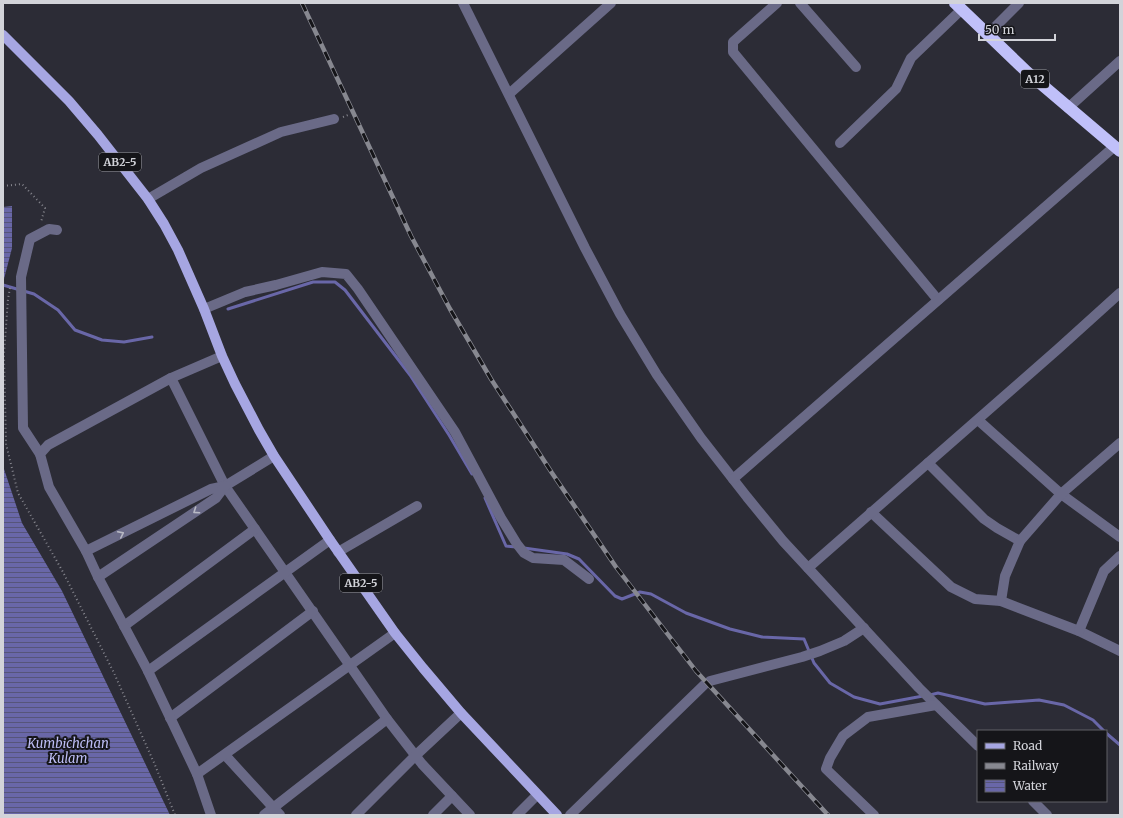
<svg xmlns="http://www.w3.org/2000/svg" width="1123" height="818" font-family="Merriweather,serif">
<defs>
<pattern id="water-rules" width="6" height="5" patternUnits="userSpaceOnUse"><rect width="6" height="5" fill="#6967a8"/><path d="M0 2.5h6" fill="none" stroke="#56557a"/></pattern>
</defs>
<rect width="100%" height="100%" fill="#2c2c36"/>
<!-- water -->
<g fill="url(#water-rules)">
<path d="M12 206V248L3 283V207Z"/>
<path d="M3 466 22 523 62 591 170 815H3Z"/>
</g>
<g fill="none" stroke-linecap="round" stroke-linejoin="round">
<!-- stream -->
<g stroke="#6967a8" stroke-width="3">
<path d="M3 285 34 294 58 310 75 330 102 340 124 342 152 337"/>
<path d="M228 309 313 282H335L345 290 410 375 449 435 472 474"/>
<path d="M485 498 506 546 516 547"/>
<path d="M524 548 567 554 579 559 615 596 622 599 640 592 651 594 686 613 730 629 762 637 804 639 814 663 830 683 854 697 880 704 923 696"/>
<path d="M930 695 938 693 985 704 1039 700 1064 705 1093 720 1104 731"/>
<path d="M1106 733 1120 745"/>
</g>
<!-- path -->
<g stroke="#86868e" stroke-width="2" stroke-dasharray="1 3" stroke-linecap="butt">
<path d="M343 117 348 115"/>
<path d="M3 186 22 184 45 208 41 222"/>
<path d="M10 288 8 299 4 354 6 444 18 493 63 572 114 673 155 765 175 815"/>
</g>
<!-- minor -->
<g stroke="#6a6a87" stroke-width="10">
<path d="M463 3 585 248 620 314 657 375 701 438 747 497 783 541 919 688 978 746"/>
<path d="M777 3 733 42V52L938 300"/>
<path d="M800 3 856 67"/>
<path d="M988 34 1019 3"/>
<path d="M509 94 611 3"/>
<path d="M1068 108 1120 61"/>
<path d="M840 143 896 89 911 58 961 10"/>
<path d="M148 199 201 168 281 132 334 119"/>
<path d="M204 309 245 292 276 285 322 272 346 274 358 289 455 432 501 518 517 544 524 553 533 558 564 560 589 579"/>
<path d="M171 378 225 486 387 719 422 764 470 815"/>
<path d="M978 420 1061 494 1120 537"/>
<path d="M40 454 23 428 21 277 30 239 49 229 57 230"/>
<path d="M928 463 984 519 997 528 1020 541"/>
<path d="M733 479 1115 146"/>
<path d="M871 512 951 587 975 599 1001 601 1079 631 1120 651"/>
<path d="M86 551 211 489 225 486 274 456"/>
<path d="M338 552 417 506"/>
<path d="M808 568 1058 349 1120 293"/>
<path d="M98 577 216 498 225 486"/>
<path d="M1001 601 1005 576 1020 541 1061 494 1120 443"/>
<path d="M124 626 255 529"/>
<path d="M1079 631 1104 571 1120 556"/>
<path d="M148 671 330 540"/>
<path d="M710 681 802 657 820 651 844 641 864 628"/>
<path d="M170 718 313 611"/>
<path d="M225 755 280 815"/>
<path d="M197 774 395 633"/>
<path d="M1033 801 1047 815"/>
<path d="M211 815 197 774 148 671 98 577 86 551 49 487 40 454 48 445 171 378 222 356"/>
<path d="M264 815 387 719"/>
<path d="M356 815 415 756 461 713"/>
<path d="M433 815 452 796"/>
<path d="M517 815 537 795"/>
<path d="M570 815 704 685"/>
<path d="M874 815 826 769 830 758 843 736 868 717 936 705"/>
</g>
<!-- major -->
<path stroke="#a6a6e2" stroke-width="10" d="M3 35 69 101 98 135 148 199 164 224 178 250 204 309 222 356 235 384 259 430 274 456 330 540 395 633 423 668 461 713 557 815"/>
<!-- highway -->
<path stroke="#c0c0f9" stroke-width="12" d="M955 3 1027 72 1120 151"/>
<!-- rail casing -->
<g stroke="#878890" stroke-width="4.5">
<path id="rail" d="M302 3 411 236 450 309 491 379 552 473 616 567 696 671 828 815"/>
</g>
<!-- rail -->
<use href="#rail" stroke="#151519" stroke-width="3" stroke-dasharray="9" stroke-linecap="butt"/>
</g>
<!-- one-way arrows -->
<defs><path id="oneway-chevron" d="M-2-3.5L2.5 0L-2 3.5" fill="none" stroke-width="1.6" stroke-linecap="round" stroke-linejoin="round"/></defs>
<g stroke="#b8b9c4">
<use href="#oneway-chevron" transform="translate(196 511) rotate(146)"/>
<use href="#oneway-chevron" transform="translate(121 534) rotate(-26)"/>
</g>
<g text-anchor="middle" stroke-width="4" stroke-linejoin="round" paint-order="stroke">
<!-- shield labels -->
<g fill="#151519" stroke="#999a9f" stroke-width="1">
<rect x="1021" y="70" width="28" height="18" rx="3"/>
<rect x="99" y="153" width="42" height="18" rx="3"/>
<rect x="340" y="574" width="42" height="18" rx="3"/>
</g>
<g font-size="11" font-weight="bold" fill="#d2d3d9">
<text x="1035" y="83">A12</text>
<text x="120" y="166">AB2-5</text>
<text x="361" y="587">AB2-5</text>
</g>
<!-- water labels -->
<g font-size="13" font-style="italic" fill="#bdbdf5" stroke="#151519">
<text x="68" y="748">Kumbichchan<tspan x="68" dy="15">Kulam</tspan></text>
</g>
</g>
<!-- border -->
<rect width="1123" height="818" fill="none" stroke="#d2d3d9" stroke-width="8"/>
<!-- legend -->
<rect x="977" y="730" width="130" height="72" fill="#151519" stroke="#616166"/>
<rect x="985" y="743" width="20" height="6" fill="#a6a6e2" stroke="#616166"/>
<text x="1013" y="750" font-size="12" fill="#d2d3d9">Road</text>
<rect x="985" y="763" width="20" height="6" fill="#878890" stroke="#616166"/>
<text x="1013" y="770" font-size="12" fill="#d2d3d9">Railway</text>
<rect x="985" y="780" width="20" height="12" fill="url(#water-rules)" stroke="#616166"/>
<text x="1013" y="790" font-size="12" fill="#d2d3d9">Water</text>
<!-- scale -->
<path d="M979 34v6h76v-6" fill="none" stroke="#d2d3d9" stroke-width="2"/>
<text x="985" y="34" font-size="12" fill="#d2d3d9" stroke="#151519" stroke-width="3" paint-order="stroke">50 m</text>
</svg>
